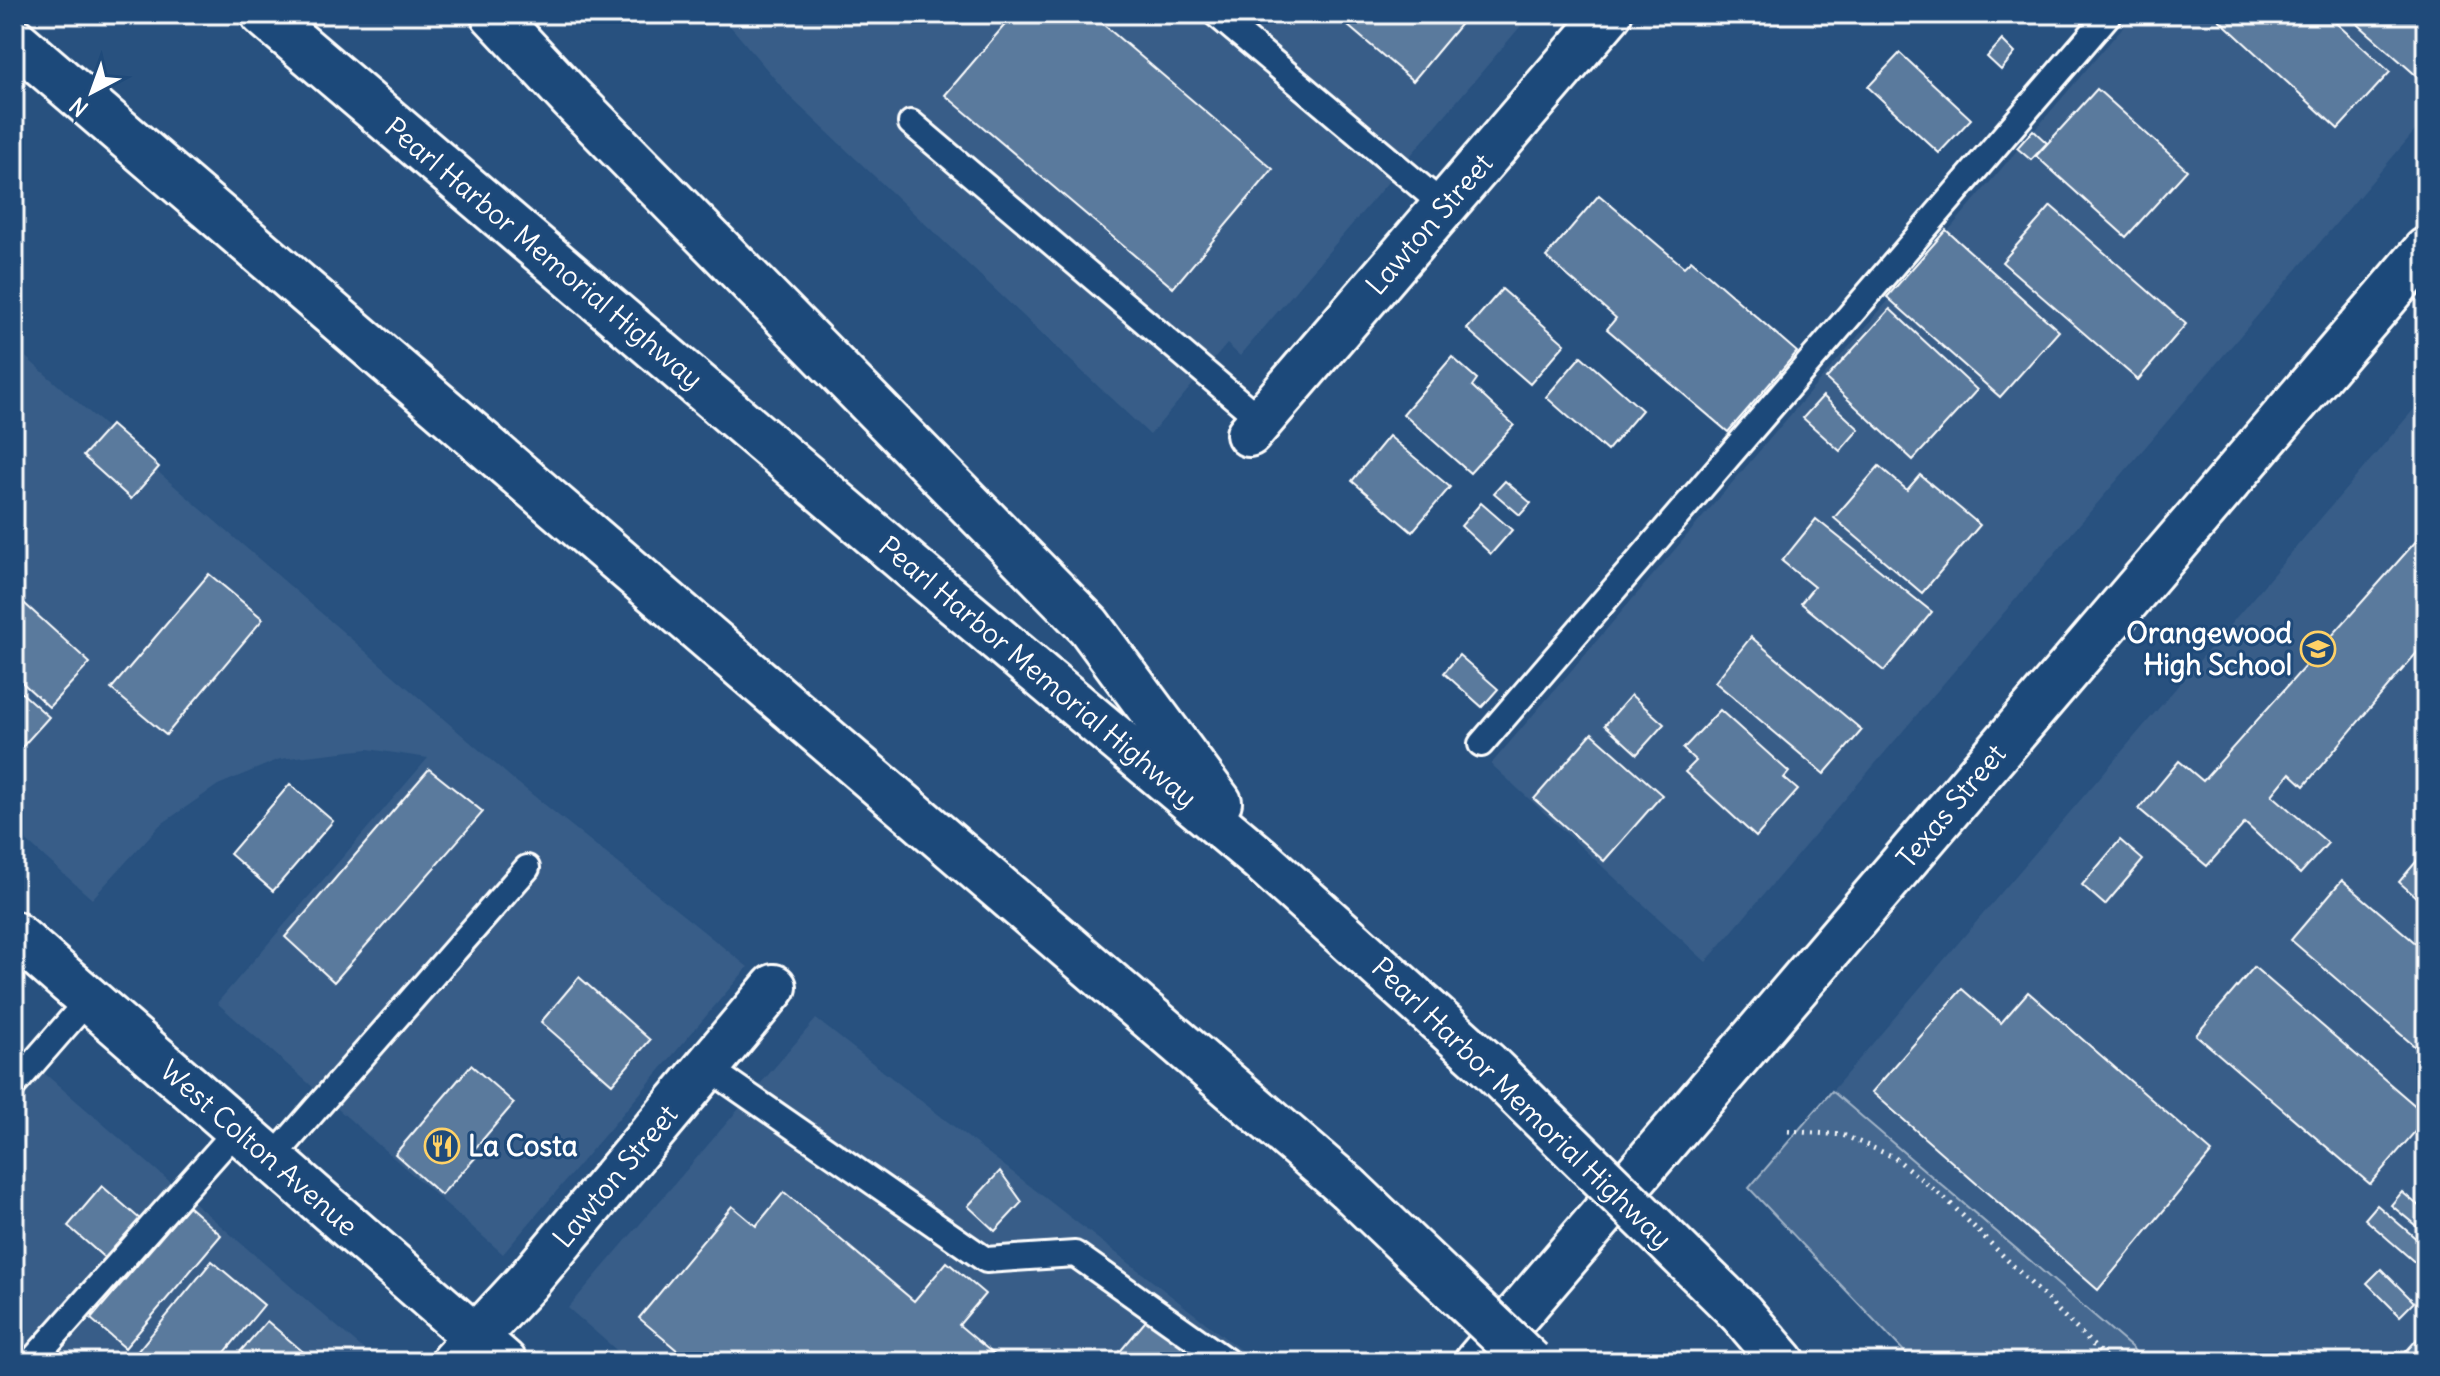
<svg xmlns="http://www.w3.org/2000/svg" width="2440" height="1376" font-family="Delius,sans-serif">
<rect width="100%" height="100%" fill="#28517f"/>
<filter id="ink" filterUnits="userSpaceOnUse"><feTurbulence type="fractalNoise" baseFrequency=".0125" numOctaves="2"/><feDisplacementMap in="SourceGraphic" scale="16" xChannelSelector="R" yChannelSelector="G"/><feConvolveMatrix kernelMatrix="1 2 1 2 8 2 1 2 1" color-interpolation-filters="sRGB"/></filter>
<g filter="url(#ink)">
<!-- built -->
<g fill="#375d88">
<path d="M720 14H1531L1240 356 1227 344 1150 435 791 98Z"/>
<path d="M2134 14H2426V118L1706 962 1491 764Z"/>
<path d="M14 347 514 780 748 967 503 1254 217 1003 428 758 368 749 280 759 218 785 160 825 92 899 14 830Z"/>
<path d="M2426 395V1362H2145L2131 1347 1832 1091Z"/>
<path d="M816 1019 1256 1362H630L568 1308Z"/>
<path d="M14 1047 377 1361 376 1362H14Z"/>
</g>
<!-- green -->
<path fill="#446890" stroke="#a2b4c8" stroke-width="2" d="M1832 1091 2131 1347 2145 1362H1914L1749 1188Z"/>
<!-- building -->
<g fill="#5a7a9d" stroke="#fff" stroke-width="2">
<path d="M1014 14H1091L1273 169 1173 288 945 95Z"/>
<path d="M1334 14H1469L1413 81Z"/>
<path d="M2213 14H2326L2390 72 2338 129Z"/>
<path d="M2355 14H2426V68L2418 77 2351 18Z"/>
<path d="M2002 40 2015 53 2001 70 1987 57Z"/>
<path d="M1900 53 1971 119 1939 153 1868 87Z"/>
<path d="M2097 89 2187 170 2126 237 2036 156Z"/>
<path d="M2033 130 2047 143 2031 160 2017 148Z"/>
<path d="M1599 195 1684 267 1691 260 1797 352 1728 432 1607 329 1616 318 1546 257Z"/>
<path d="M2051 206 2186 324 2138 380 2002 262Z"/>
<path d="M1946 230 2059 331 2000 397 1887 297Z"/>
<path d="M1502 289 1565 344 1530 384 1467 329Z"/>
<path d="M1890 309 1977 390 1913 460 1826 379Z"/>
<path d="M1581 356 1642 410 1607 451 1546 397Z"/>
<path d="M1452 357 1477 379 1472 386 1514 425 1470 473 1403 414Z"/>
<path d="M1823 396 1859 429 1840 451 1803 418Z"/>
<path d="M111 425 159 467 131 499 83 456Z"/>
<path d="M1389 436 1450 487 1412 532 1352 481Z"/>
<path d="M1879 466 1907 490 1920 475 1980 525 1922 593 1834 518Z"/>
<path d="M1505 481 1531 503 1520 515 1494 493Z"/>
<path d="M1481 503 1512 530 1491 554 1461 526Z"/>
<path d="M1816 519 1932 612 1884 671 1801 603 1814 587 1782 561Z"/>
<path d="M2426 530V642L2304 786 2290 773 2272 795 2328 843 2300 874 2245 823 2207 866 2139 809 2179 761 2203 781Z"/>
<path d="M209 574 263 619 166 735 111 689Z"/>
<path d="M14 594 90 663 49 707 14 675Z"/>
<path d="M1751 637 1862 730 1824 774 1715 682Z"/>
<path d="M1459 655 1498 689 1482 707 1444 673Z"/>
<path d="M14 686 49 717 14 756Z"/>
<path d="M1631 695 1664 724 1637 754 1605 725Z"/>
<path d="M1720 710 1789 772 1784 778 1798 790 1756 837 1685 772 1696 761 1683 749Z"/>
<path d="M1592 733 1662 795 1604 861 1534 799Z"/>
<path d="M429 769 483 812 334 982 285 937Z"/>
<path d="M290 784 333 821 273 891 230 854Z"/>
<path d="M2120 840 2143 860 2105 905 2082 885Z"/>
<path d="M2426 850V906L2399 882Z"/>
<path d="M2342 880 2426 952V1056L2291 940Z"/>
<path d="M2254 967 2426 1115V1119L2370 1184 2196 1035Z"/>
<path d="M579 977 650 1040 612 1084 541 1022Z"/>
<path d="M1962 989 2001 1023 2028 992 2212 1152 2098 1290 1872 1092Z"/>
<path d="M471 1065 514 1103 471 1153 476 1157 441 1195 395 1154Z"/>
<path d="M1000 1171 1022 1202 995 1231 968 1206Z"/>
<path d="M102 1186 141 1220 107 1260 68 1226Z"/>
<path d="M784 1192 914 1301 947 1262 985 1294 959 1325 1003 1362H691L639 1318 732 1206 756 1226Z"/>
<path d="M2402 1192 2426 1212V1234L2391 1205Z"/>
<path d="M2377 1205 2426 1247V1272L2365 1219Z"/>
<path d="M188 1206 221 1235 125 1348 91 1319Z"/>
<path d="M212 1261 264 1305 217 1362H147L136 1353Z"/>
<path d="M2381 1269 2414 1302 2400 1316 2367 1283Z"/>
<path d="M1150 1316 1204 1362H1111Z"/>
<path d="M267 1321 315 1362H231Z"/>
<path d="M2426 1329V1362H2408L2402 1356Z"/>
</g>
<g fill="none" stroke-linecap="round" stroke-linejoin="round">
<!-- lane casing -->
<g stroke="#fff" stroke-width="30">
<g id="lane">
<path d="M1216 14 1444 206"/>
<path d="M911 123 1261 420"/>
<path d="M1481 744 2109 14"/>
<path d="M707 1067 986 1260 1075 1254 1228 1362"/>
<path d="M14 1085 89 999"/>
<path d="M271 1160 527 868"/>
<path d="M31 1362 237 1130"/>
</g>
</g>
<!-- street casing -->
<g stroke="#fff" stroke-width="50">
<g id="street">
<path d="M1249 434 1609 14"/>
<path d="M453 1362 527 1282 774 987"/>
</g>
</g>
<!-- secondary casing -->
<g stroke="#fff" stroke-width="50">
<g id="secondary">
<path d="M14 934 504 1362"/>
<path d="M1477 1362 2426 250"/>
</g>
</g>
<!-- highway casing -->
<g stroke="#fff" stroke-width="50">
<g id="highway">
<path d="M263 14 912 567 1260 859 1487 1064"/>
<path d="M493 14 571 98 1089 626 1219 802"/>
<path d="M14 40 1348 1188"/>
<path d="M1741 1313 1783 1362"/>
</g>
</g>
<!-- path -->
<path stroke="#fff" stroke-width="5" stroke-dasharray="2 6" stroke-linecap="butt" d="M1788 1131 1843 1135 1894 1157 1949 1202 2110 1362"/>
<!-- lane -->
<use href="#lane" stroke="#1f4a7a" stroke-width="24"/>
<!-- street -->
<use href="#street" stroke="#1f4a7a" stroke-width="44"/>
<!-- secondary -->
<use href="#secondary" stroke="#1f4a7a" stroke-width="44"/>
<!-- highway -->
<use href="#highway" stroke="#1f4a7a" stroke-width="44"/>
<!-- highway-bridge casing -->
<g stroke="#fff" stroke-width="50" stroke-linecap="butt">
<g id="highway-bridge">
<path d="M1487 1064 1741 1313"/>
<path d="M1348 1188 1530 1362"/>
</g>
</g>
<!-- highway-bridge -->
<use href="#highway-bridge" stroke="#1f4a7a" stroke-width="44"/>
</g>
</g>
<!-- icons -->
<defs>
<g id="school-ring" transform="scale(1.8)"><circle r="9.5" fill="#1f4a7a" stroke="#ffd166" stroke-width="1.5"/><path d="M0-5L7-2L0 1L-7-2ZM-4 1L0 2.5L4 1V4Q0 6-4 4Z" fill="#ffd166"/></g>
<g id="restaurant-ring" transform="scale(1.8)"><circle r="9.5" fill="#1f4a7a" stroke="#ffd166" stroke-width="1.5"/><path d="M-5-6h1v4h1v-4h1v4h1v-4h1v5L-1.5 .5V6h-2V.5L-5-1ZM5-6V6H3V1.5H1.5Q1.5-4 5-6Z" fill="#ffd166"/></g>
</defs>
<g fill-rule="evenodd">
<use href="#school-ring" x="2318" y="649"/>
<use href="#restaurant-ring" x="442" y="1146"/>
</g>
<g text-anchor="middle" stroke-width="6" stroke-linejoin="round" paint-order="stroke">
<!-- street labels -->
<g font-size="28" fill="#fff" stroke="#1f4a7a">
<text transform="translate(1429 224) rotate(-49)" y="10">Lawton Street</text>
<text transform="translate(544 253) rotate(40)" y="10">Pearl Harbor Memorial Highway</text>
<text transform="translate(1038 672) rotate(40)" y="10">Pearl Harbor Memorial Highway</text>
<text transform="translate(1951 806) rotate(-50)" y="10">Texas Street</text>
<text transform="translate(1522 1103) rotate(44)" y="10">Pearl Harbor Memorial Highway</text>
<text transform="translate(259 1148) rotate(41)" y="10">West Colton Avenue</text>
<text transform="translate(615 1176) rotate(-50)" y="10">Lawton Street</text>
</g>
<!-- poi labels -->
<g font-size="28" font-weight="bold" fill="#fff" stroke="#1f4a7a" text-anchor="end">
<text x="2292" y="643">Orangewood<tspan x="2292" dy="32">High School</tspan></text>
<text x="468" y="1156" text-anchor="start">La Costa</text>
</g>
</g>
<!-- margin -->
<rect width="2440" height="1376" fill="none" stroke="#1f4a7a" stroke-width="48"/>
<rect x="24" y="24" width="2392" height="1328" fill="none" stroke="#fff" stroke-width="3" filter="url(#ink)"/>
<!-- north arrow -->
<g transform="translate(92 92) rotate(221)" stroke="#1f4a7a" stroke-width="6" paint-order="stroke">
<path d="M0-6L14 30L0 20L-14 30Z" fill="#ffffff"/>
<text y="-12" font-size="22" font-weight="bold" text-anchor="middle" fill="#ffffff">N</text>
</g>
</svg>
